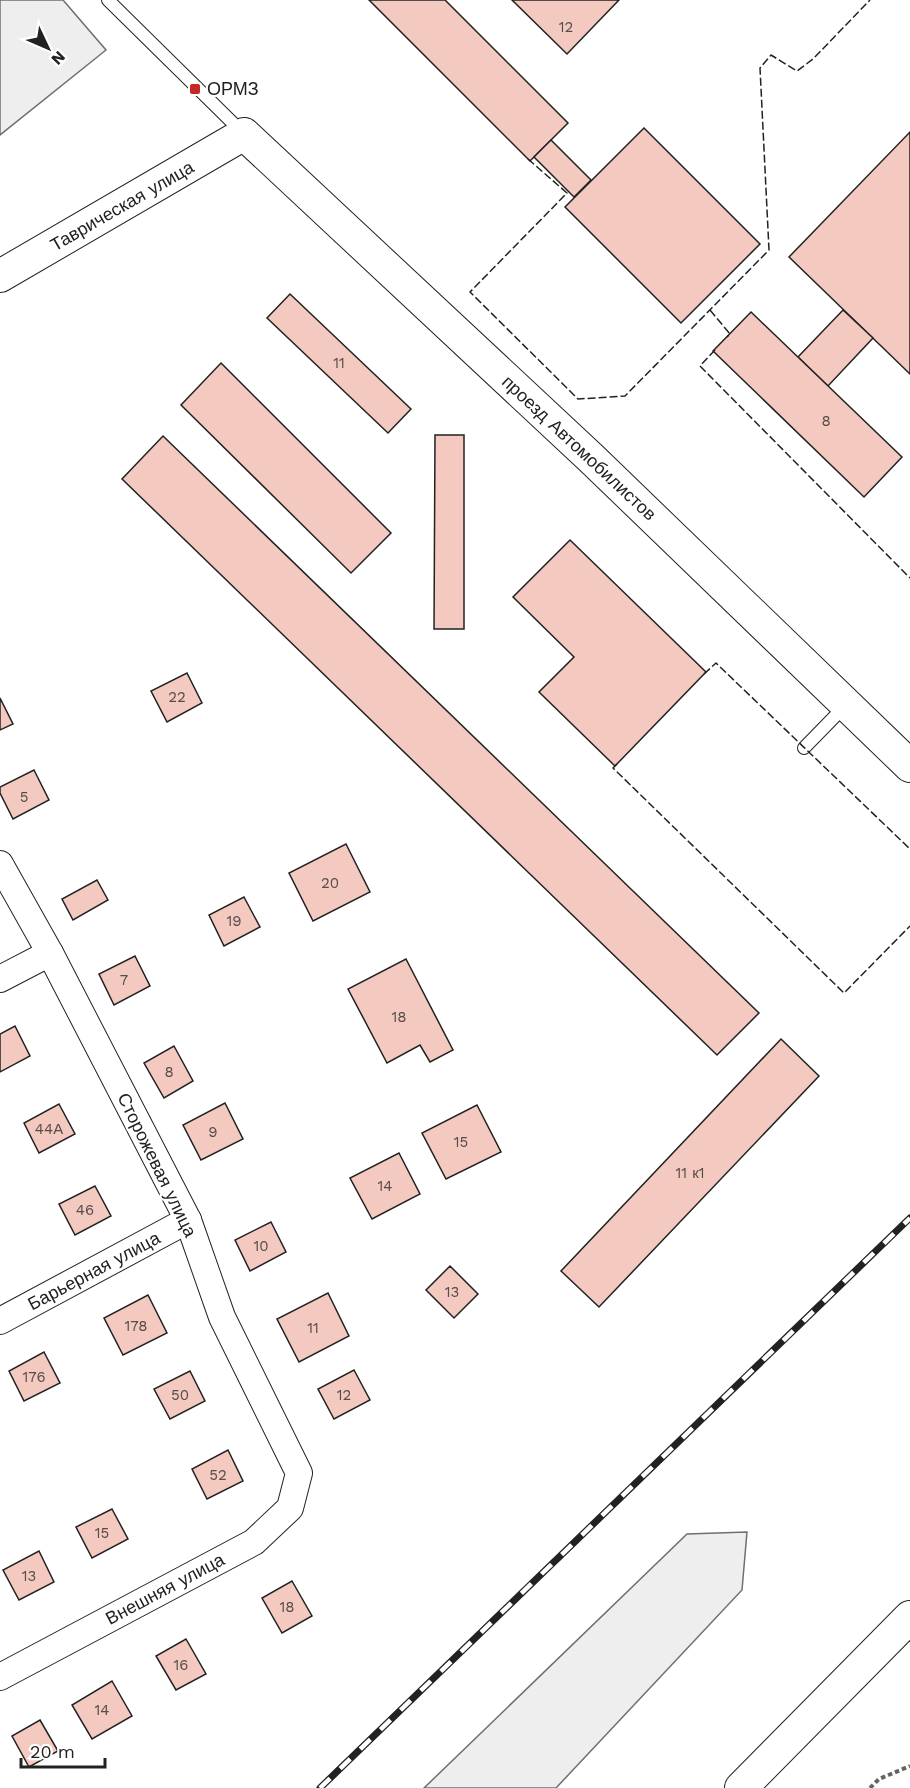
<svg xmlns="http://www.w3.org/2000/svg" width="910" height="1788" font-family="'Work Sans',sans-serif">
<rect width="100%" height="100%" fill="#fff"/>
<!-- green -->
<g fill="#eee" stroke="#6f6f6f" stroke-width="1.5">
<path d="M0 0H63L106 50 0 135Z"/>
<path d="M747 1532 742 1590 556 1788H424L687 1534Z"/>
</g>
<!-- building -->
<g fill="#f3c9c0" stroke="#222" stroke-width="1.5">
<path d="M369 0H445L568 123 530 161Z"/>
<path d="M512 0H619L567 54Z"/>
<path d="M644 128 760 244 681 323 565 207Z"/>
<path d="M910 132V374L789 257Z"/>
<path d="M551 140 591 180 574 197 534 157Z"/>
<path d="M290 294 411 409 388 433 267 318Z"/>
<path d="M843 310 873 338 828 386 798 357Z"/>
<path d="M751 312 902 457 864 497 713 351Z"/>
<path d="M221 363 391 533 351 573 181 405Z"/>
<path d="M435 435H464V629H434Z"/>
<path d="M163 436 759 1013 717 1055 122 479Z"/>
<path d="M570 540 706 672 615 766 539 692 574 657 513 597Z"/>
<path d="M187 673 202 703 167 722 151 691Z"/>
<path d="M0 698 13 724 0 730Z"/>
<path d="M34 770 49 800 13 819 0 793V787Z"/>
<path d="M346 844 370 892 313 921 289 873Z"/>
<path d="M97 880 108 900 73 920 62 899Z"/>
<path d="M244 897 260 927 224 946 209 915Z"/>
<path d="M135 956 150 986 114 1005 99 974Z"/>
<path d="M406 959 453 1050 430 1062 420 1045 387 1063 348 989Z"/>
<path d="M15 1026 30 1056 0 1072V1034Z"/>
<path d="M781 1039 819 1076 599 1307 561 1271Z"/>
<path d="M174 1046 193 1081 164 1098 144 1063Z"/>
<path d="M225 1103 243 1139 201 1160 183 1125Z"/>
<path d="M59 1104 75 1134 39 1153 24 1123Z"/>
<path d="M477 1105 501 1152 446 1179 422 1133Z"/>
<path d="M399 1153 420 1194 372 1219 350 1178Z"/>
<path d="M95 1186 111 1216 75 1235 59 1204Z"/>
<path d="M271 1222 286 1252 250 1271 235 1240Z"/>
<path d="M450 1266 478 1294 454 1318 426 1290Z"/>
<path d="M328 1293 349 1336 299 1362 277 1319Z"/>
<path d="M148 1295 167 1333 123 1355 104 1318Z"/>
<path d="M44 1352 60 1383 24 1401 9 1371Z"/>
<path d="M354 1370 370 1400 334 1419 318 1389Z"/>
<path d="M190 1371 205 1401 170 1419 154 1389Z"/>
<path d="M228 1450 243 1481 207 1499 192 1469Z"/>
<path d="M112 1509 128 1539 92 1558 76 1527Z"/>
<path d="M39 1551 54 1582 19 1600 3 1570Z"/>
<path d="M292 1581 312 1616 282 1633 262 1598Z"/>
<path d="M186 1639 206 1674 176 1690 156 1656Z"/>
<path d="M112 1681 132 1716 92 1739 72 1705Z"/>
<path d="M40 1720 58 1751 29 1767 12 1736Z"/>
</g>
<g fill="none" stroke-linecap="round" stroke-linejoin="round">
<!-- service casing -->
<g stroke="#222" stroke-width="14">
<g id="service">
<path d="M108 0 244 134"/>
<path d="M804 748 846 705"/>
</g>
</g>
<!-- minor casing -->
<g stroke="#222" stroke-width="28">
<g id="minor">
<path d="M0 864 50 953 188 1220 222 1317 299 1473 290 1508 254 1542 0 1677"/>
<path d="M0 979 50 953"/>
<path d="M0 1321 188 1220"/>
</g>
</g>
<!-- tertiary casing -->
<g stroke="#222" stroke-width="34">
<g id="tertiary">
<path d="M0 276 244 134 591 458 910 766"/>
<path d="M741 1788 910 1617"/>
</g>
</g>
<!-- path -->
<path stroke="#646464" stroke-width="4" stroke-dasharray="4.5 3" stroke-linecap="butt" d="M870 1788 879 1779 910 1766"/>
<!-- service -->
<use href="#service" stroke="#fff" stroke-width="12"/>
<!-- minor -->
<use href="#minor" stroke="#fff" stroke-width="26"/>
<!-- tertiary -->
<use href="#tertiary" stroke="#fff" stroke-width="32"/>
<!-- rail casing -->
<g stroke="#222" stroke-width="7">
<path id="rail" d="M320 1788 910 1218"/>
</g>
<!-- rail -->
<use href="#rail" stroke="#fff" stroke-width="4.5" stroke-dasharray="14" stroke-linecap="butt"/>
<!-- fence -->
<g stroke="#222" stroke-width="1.5" stroke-dasharray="8 3" stroke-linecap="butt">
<path d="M528 159 567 193 470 292 578 399 625 396 769 250 760 68 771 55 797 71 813 59 870 0"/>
<path d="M710 310 730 334 727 337"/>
<path d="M715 350 700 366 910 578"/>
<path d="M704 674 716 663 910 849"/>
<path d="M617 764 613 768 844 993 910 926"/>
</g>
</g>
<!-- markers -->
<rect fill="#c62828" stroke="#fff" stroke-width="2" x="189" y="83" width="12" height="12" rx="3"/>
<g text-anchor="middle" stroke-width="4.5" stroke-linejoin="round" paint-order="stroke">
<!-- number labels -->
<g font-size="15" fill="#564c4a">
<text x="566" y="32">12</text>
<text x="339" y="368">11</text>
<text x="826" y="426">8</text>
<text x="177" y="702">22</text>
<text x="24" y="802">5</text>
<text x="330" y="888">20</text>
<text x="234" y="926">19</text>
<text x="124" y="985">7</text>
<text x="399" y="1022">18</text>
<text x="169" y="1077">8</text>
<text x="49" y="1134">44А</text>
<text x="213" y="1137">9</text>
<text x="461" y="1147">15</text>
<text x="690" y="1178">11 к1</text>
<text x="385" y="1191">14</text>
<text x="85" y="1215">46</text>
<text x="261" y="1251">10</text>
<text x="452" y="1297">13</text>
<text x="136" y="1331">178</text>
<text x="313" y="1333">11</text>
<text x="34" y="1382">176</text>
<text x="180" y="1400">50</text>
<text x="344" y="1400">12</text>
<text x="218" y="1480">52</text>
<text x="102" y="1538">15</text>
<text x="29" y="1581">13</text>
<text x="287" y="1612">18</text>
<text x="181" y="1670">16</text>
<text x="102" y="1715">14</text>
</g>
<!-- poi labels -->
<g font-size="18" fill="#222" stroke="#fff" text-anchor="start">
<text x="207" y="95">ОРМЗ</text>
</g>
<!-- street labels -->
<g font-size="18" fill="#222" stroke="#fff">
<text transform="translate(122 206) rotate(-30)" y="6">Таврическая улица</text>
<text transform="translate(579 448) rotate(43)" y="6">проезд Автомобилистов</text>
<text transform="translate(157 1165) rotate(64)" y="6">Сторожевая улица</text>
<text transform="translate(94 1271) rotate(-28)" y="6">Барьерная улица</text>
<text transform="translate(165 1589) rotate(-28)" y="6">Внешняя улица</text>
</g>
</g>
<!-- north arrow -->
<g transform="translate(48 48) rotate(134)" stroke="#ffffff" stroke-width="4.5" paint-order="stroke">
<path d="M0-4.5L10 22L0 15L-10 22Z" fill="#222222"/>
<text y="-9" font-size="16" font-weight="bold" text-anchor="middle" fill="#222222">N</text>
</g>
<!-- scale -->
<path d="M21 1758v9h84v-9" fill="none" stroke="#222222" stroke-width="3"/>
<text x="30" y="1758" font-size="18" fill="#222222" stroke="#ffffff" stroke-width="4.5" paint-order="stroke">20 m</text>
</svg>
